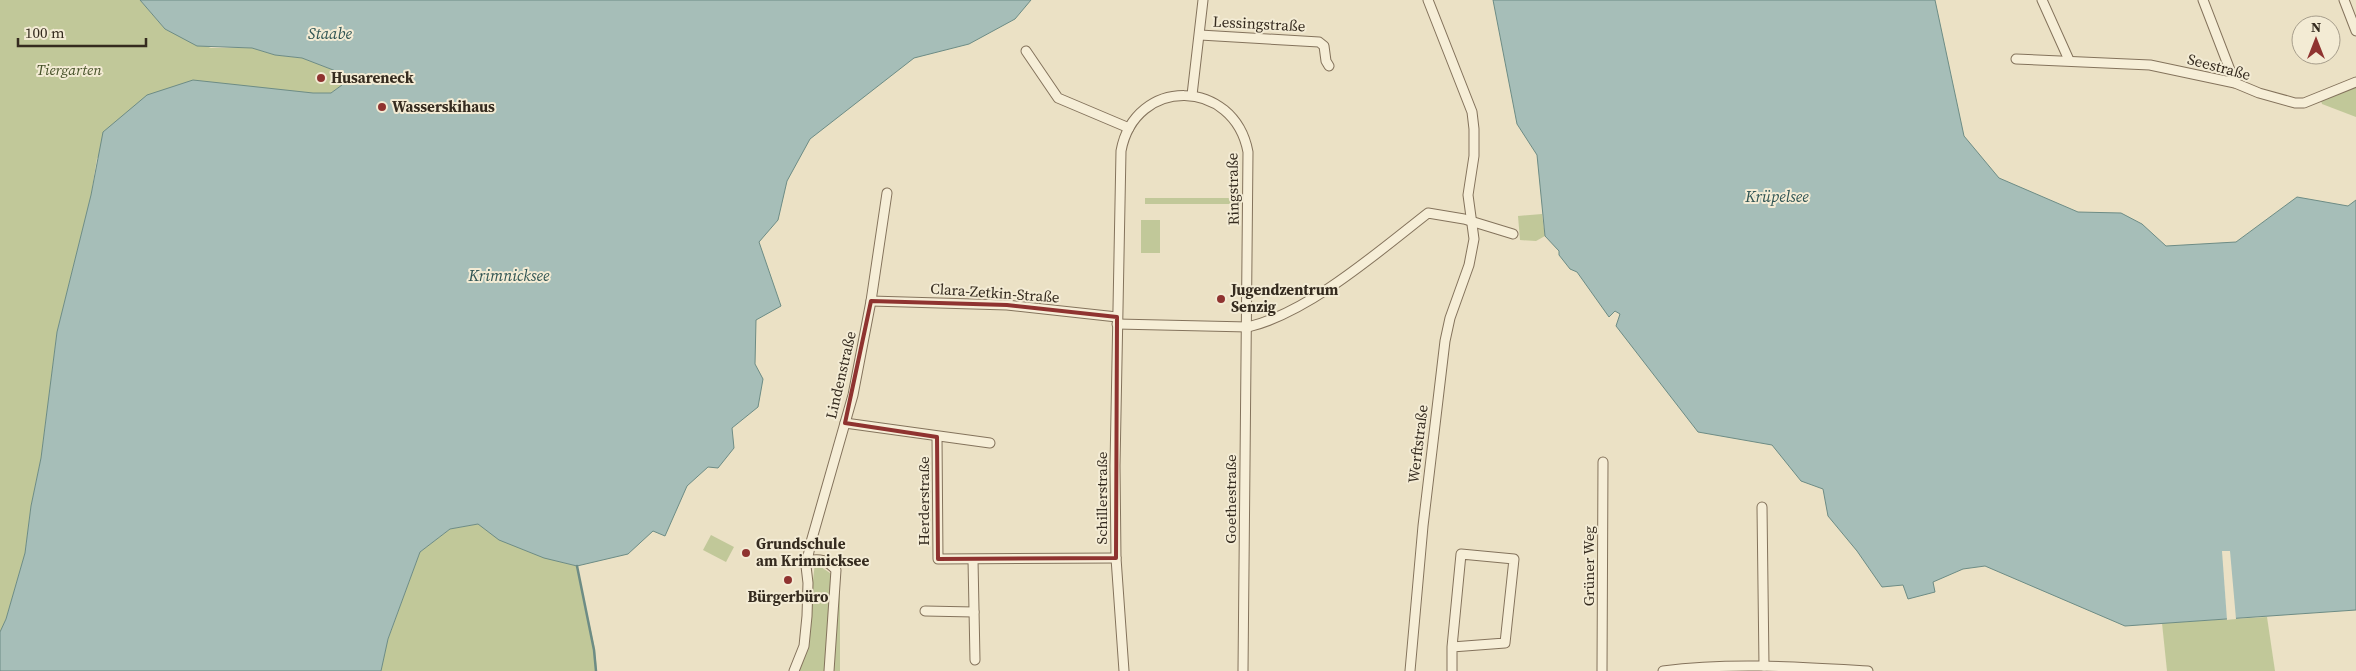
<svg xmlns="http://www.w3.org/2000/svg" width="2356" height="671" font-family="'Source Serif 4',serif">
<rect width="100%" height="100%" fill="#ebe1c5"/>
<!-- green -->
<g fill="#c1c899">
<path d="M0 0H140L165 29 211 48H252L275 55 302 58 341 73 342 85 331 93H313L97 158 91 195 57 332 41 458 31 506 25 553 6 619 0 632Z"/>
<path d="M2356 86V117L2322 104 2321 101Z"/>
<rect x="1145" y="198" width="96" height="6"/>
<path d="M1542 214 1545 236 1536 241 1520 240 1518 216Z"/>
<rect x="1141" y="220" width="19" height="33"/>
<path d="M478 524C509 547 540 557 577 566L595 649 597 671H381L386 645 420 552 450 529Z"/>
<path d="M711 535 734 547 726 562 703 550Z"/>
<path d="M815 563 833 575 840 585V671H798L805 648Z"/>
<path d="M2267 617 2275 671H2167L2162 623Z"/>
</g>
<!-- water -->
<g fill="#a6beb8" stroke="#6d8c85">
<path d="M140 0H1031L1015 19 969 44 914 58 810 139 787 181 778 220 759 242 781 306 756 320 755 364 763 379 758 407 732 428 734 448 718 468 708 467 687 486 665 536 653 531 628 554 577 566 544 558 499 540 478 524 450 529 420 552 388 639 381 671H0V632L6 619 25 553 31 506 41 458 57 332 91 195 103 132 147 95 193 80 313 93H331L342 85 341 73 302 58 275 55 252 48 197 46 165 29Z"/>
<path d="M1493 0H1935L1964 136 1999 178 2078 212 2121 213 2142 224 2166 246 2236 242 2297 197 2348 206 2356 200V610L2125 626 1985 566 1963 569 1933 582 1935 592 1908 599 1903 585 1882 587 1857 551 1828 516 1823 489 1801 481 1772 445 1698 432 1616 326 1620 314 1615 311 1609 317 1577 272 1570 269 1559 255V251L1545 236 1537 155 1517 124Z"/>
</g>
<!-- pier -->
<path fill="#ebe1c5" d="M2222 551H2230L2236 619 2227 620Z"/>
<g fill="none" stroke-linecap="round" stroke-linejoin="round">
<!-- stream -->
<path stroke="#6d8c85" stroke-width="2.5" d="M577 566 594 650 596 671"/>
<!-- minor casing -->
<g stroke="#84735c" stroke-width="11">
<g id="minor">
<path d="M2042 0 2069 60"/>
<path d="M2203 0 2235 83"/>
<path d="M2344 0 2356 31"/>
<path d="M1200 35 1319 42 1324 46 1326 61 1329 66"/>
<path d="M1026 51 1058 98 1129 128"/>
<path d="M2016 59 2150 65 2235 83 2259 93 2295 103H2304L2356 82"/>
<path d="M1192 95 1203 0"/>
<path d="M871 301 1007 305 1117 317"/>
<path d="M1117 324 1248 327C1308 313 1378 252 1428 213L1464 219 1513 234"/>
<path d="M845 423 990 443"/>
<path d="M937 437 938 559 1116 558"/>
<path d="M1762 507 1764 666"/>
<path d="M973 560 975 660"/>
<path d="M807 561C820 558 827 560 836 570L829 671"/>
<path d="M925 611 974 612"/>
<path d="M1452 647 1461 554 1514 559 1505 643 1452 647V671"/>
<path d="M794 671 804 646 807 616 808 583 806 566 811 542 853 395 871 301 887 193"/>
<path d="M1124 671 1116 558 1115 466 1121 151C1135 76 1234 78 1248 152L1243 671"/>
<path d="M1410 671 1423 526 1445 341 1450 318 1469 265 1474 239 1468 195 1474 156V129L1472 112 1428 0"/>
<path d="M1602 671 1603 462"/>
<path d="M1663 671C1731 662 1800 667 1868 671"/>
</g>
</g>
<!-- minor -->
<use href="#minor" stroke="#f6eed7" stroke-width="9"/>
</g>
<!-- marked area -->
<path fill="none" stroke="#8f3330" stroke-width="4" stroke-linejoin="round" d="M871 301 1007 305 1117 317 1116 558 938 559 937 437 845 423Z"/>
<!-- markers -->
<g fill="#8f3330" stroke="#f3ebd4" stroke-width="2">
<circle cx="321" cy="78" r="5"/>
<circle cx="382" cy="107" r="5"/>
<circle cx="1221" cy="299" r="5"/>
<circle cx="746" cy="553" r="5"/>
<circle cx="788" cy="580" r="5"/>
</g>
<g text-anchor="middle" stroke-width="4" stroke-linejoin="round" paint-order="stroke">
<!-- street labels -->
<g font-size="15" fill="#352b1f" stroke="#f3ebd4">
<text transform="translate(1259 24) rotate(3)" y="5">Lessingstraße</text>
<text transform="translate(2219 67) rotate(15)" y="5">Seestraße</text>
<text transform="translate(1233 189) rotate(-91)" y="5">Ringstraße</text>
<text transform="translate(995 293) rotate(4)" y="5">Clara-Zetkin-Straße</text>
<text transform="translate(841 375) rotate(-77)" y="5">Lindenstraße</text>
<text transform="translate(1418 444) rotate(-83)" y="5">Werftstraße</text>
<text transform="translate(1102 498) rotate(-90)" y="5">Schillerstraße</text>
<text transform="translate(1231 499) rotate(-90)" y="5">Goethestraße</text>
<text transform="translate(924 501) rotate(-90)" y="5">Herderstraße</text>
<text transform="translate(1589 566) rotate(-90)" y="5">Grüner Weg</text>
</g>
<!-- park labels -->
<g font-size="15" font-style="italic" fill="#455027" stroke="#f3ebd4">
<text x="69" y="75">Tiergarten</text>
</g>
<!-- poi labels -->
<g font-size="15" font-weight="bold" fill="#352b1f" stroke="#f3ebd4" text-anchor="start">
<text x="331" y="83">Husareneck</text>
<text x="392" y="112">Wasserskihaus</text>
<text x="1231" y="295">Jugendzentrum<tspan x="1231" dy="17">Senzig</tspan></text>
<text x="756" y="549">Grundschule<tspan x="756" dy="17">am Krimnicksee</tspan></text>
<text x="788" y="602" text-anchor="middle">Bürgerbüro</text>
</g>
<!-- water labels -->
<g font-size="16" font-style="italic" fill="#2f5453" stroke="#f3ebd4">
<text x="330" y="39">Staabe</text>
<text x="1777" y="202">Krüpelsee</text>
<text x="509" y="281">Krimnicksee</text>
</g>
</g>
<!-- north arrow -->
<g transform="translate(2316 40)"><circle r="24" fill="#f3ebd4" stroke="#a79e8c"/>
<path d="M0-4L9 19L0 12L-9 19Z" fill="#8f3330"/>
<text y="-8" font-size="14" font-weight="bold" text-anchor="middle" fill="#352b1f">N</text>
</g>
<!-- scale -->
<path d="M18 38v8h128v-8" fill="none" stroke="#352b1f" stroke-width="2.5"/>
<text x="25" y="38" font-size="15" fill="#352b1f" stroke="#f3ebd4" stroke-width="4" paint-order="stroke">100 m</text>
</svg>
